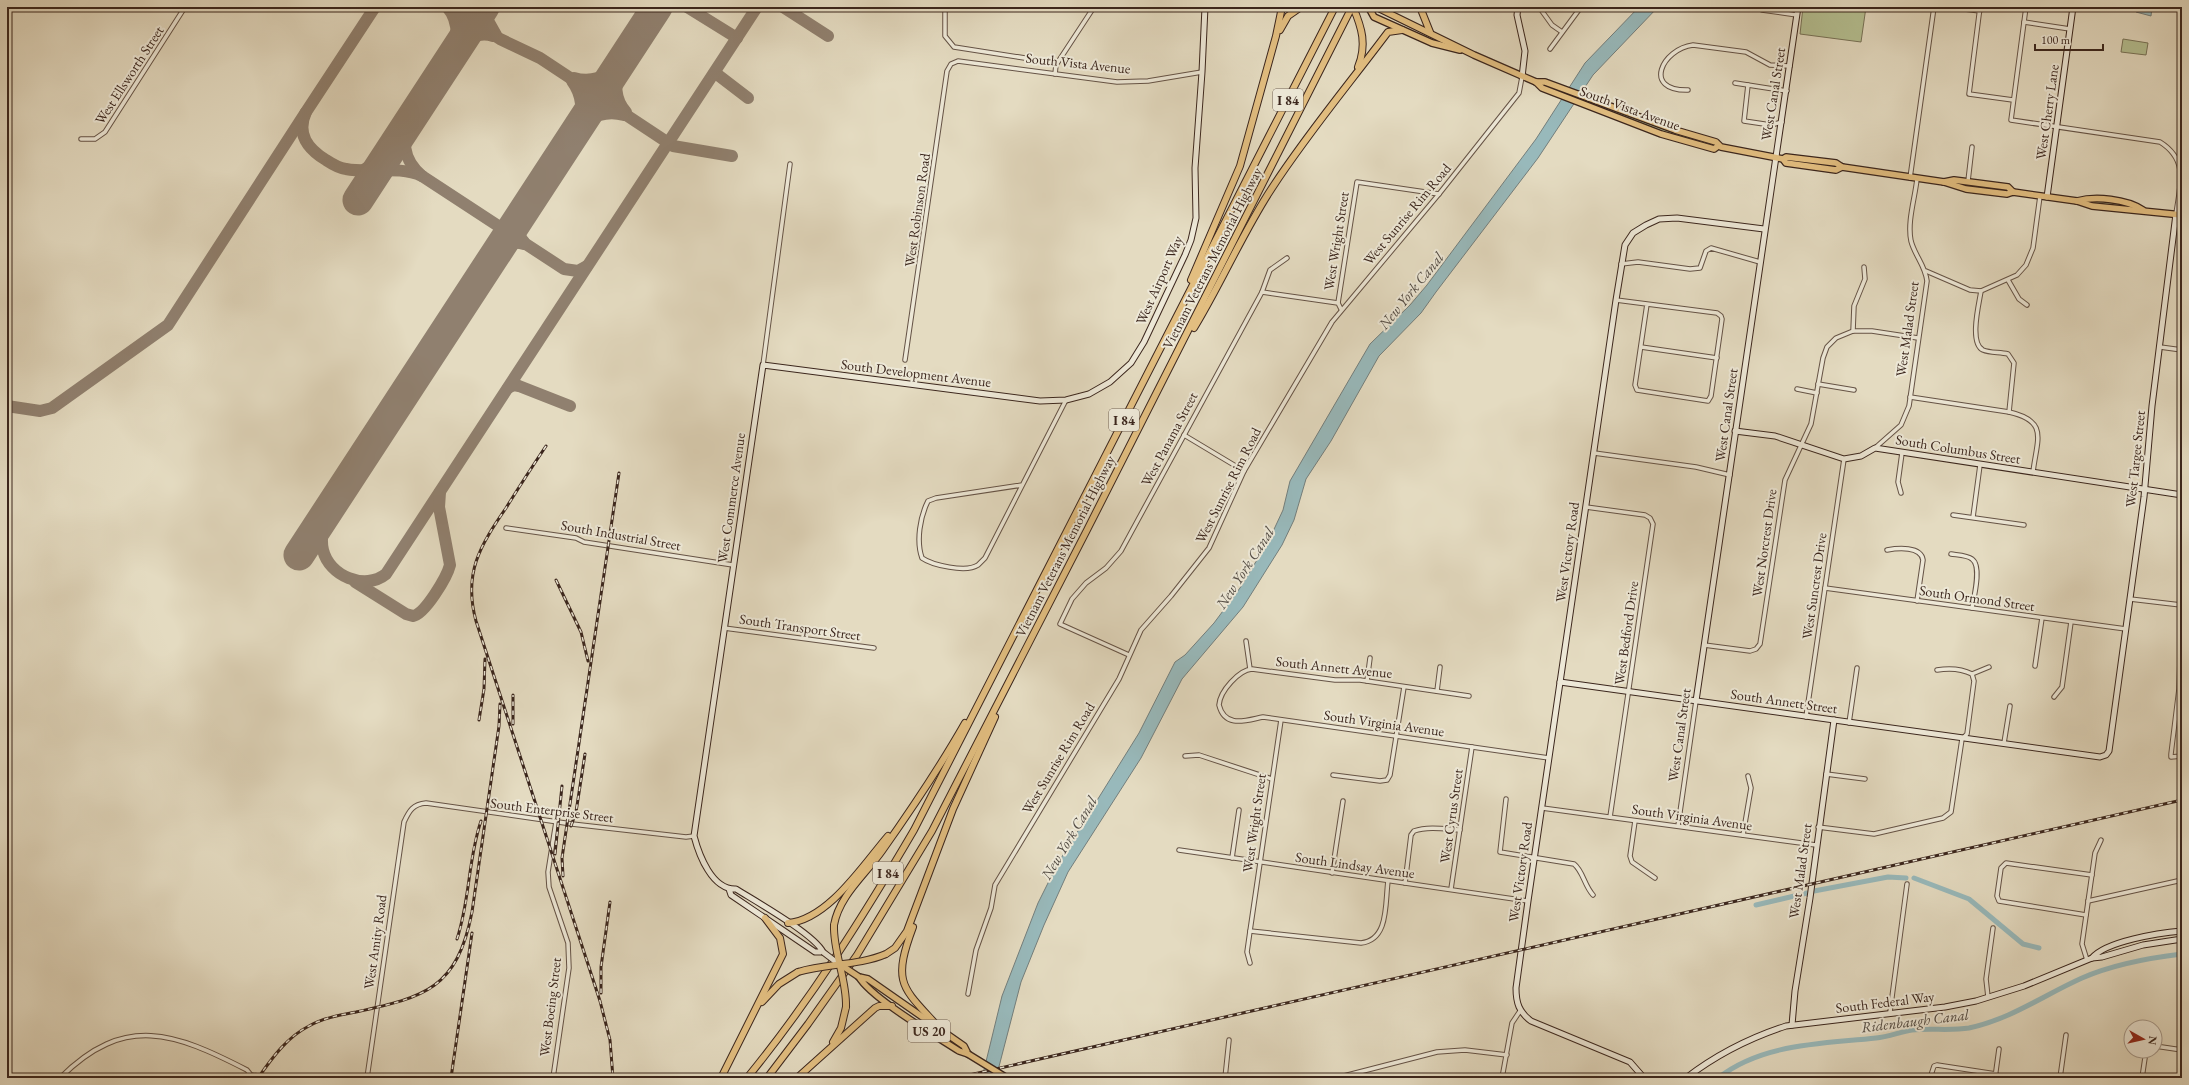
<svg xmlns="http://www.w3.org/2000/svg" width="2189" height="1085" font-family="'EB Garamond',serif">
<rect width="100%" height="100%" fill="#e4dbc1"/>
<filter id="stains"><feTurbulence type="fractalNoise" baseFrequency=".005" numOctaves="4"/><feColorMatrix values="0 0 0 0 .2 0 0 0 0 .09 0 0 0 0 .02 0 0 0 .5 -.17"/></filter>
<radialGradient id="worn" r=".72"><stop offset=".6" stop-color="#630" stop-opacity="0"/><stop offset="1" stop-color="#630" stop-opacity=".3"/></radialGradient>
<!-- green -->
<g fill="#b5c092" stroke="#787358">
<path d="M1803 7H1866L1861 42 1800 34Z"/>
<path d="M2123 39 2148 43 2146 55 2121 52Z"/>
<path d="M1588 101 1653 125 1698 140 1699 141 1655 129 1587 102Z"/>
<path d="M1954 182 2007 189V190L1951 184Z"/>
<path d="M2089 200 2133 206 2130 208 2081 202Z"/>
</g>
<!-- water -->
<g fill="#98b9bb" stroke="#737e7c">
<path d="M1639 7H1658L1593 75 1538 158 1436 292 1421 313 1379 356 1331 441 1306 479 1294 520 1282 545 1243 607 1182 679 1141 758 1068 872 1044 925 1021 982 996 1078H982L1002 996 1038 903 1058 863 1139 733 1175 662 1185 655 1214 623 1240 588 1269 540 1283 510 1290 481 1370 344 1410 305 1427 285 1536 139 1585 63Z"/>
<path d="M2136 7H2152L2151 16 2136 12Z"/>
</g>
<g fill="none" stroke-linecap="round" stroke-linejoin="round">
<!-- canal -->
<g stroke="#98b9bb" stroke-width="5">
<path d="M1914 878 1969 899 2023 944 2039 948"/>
<path d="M1814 891 1888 877 1906 878"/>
<path d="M1756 905 1807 893"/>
<path d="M1718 1078C1763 1043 1822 1044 1876 1038 1888 1037 1900 1032 1912 1030 1931 1028 1951 1031 1969 1028 2011 1019 2044 995 2082 978 2114 964 2148 958 2182 954"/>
</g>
<!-- taxiway -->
<g stroke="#90806f" stroke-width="12">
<path d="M375 7 306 112C296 134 308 149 326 160 332 164 338 168 346 169 371 174 398 165 422 176"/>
<path d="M447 7C458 19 458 36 455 51"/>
<path d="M450 7 500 39 540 58 673 146 732 156"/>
<path d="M488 7 487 19 496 35"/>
<path d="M687 7 737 38"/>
<path d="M783 7 828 36"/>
<path d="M654 13 662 7"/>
<path d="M455 51C465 40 477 31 493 36"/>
<path d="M619 67C615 83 614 99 626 112"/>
<path d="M718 75 748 98"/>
<path d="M574 78C591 83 605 77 619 67"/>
<path d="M572 81C583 96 583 111 578 128"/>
<path d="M412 116C401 139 402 159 422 176L564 269 578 271 587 266"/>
<path d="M578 128C592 116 606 110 624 115"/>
<path d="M365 169 387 155"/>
<path d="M522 214C518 225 516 233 524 242"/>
<path d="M497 253C505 245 512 240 524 244"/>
<path d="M508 388 514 385 519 386 570 406"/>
<path d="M7 406 40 411 52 408 168 325 306 112"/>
<path d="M327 513C324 524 320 538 323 550 329 576 365 591 386 574L757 7"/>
<path d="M355 582 406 614 413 616C425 614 447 577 450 565L439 507 440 492"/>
</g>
<!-- runway -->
<g stroke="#90806f" stroke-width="31">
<path d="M358 200 484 7"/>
<path d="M299 555 657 7"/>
</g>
<!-- street casing -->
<g stroke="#655346" stroke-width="5.5">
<g id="street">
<path d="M945 7V36L954 47 1044 61 1056 65"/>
<path d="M1539 7 1552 25 1562 32"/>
<path d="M1754 7 1762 10 1797 15"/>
<path d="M1949 7 1980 11"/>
<path d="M1980 7 1969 94 2013 100"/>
<path d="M2026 7 2011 120 2160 142C2189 160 2180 185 2176 214"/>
<path d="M2024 22 2070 29"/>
<path d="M1550 49 1581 7"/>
<path d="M1055 74 1056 65 1094 7"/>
<path d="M1735 83 1787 91"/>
<path d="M1748 85 1744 121 1771 125 1782 122"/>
<path d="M1688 90C1642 91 1662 49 1693 45L1746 52 1770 65 1790 66"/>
<path d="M81 139H95L105 132 185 7"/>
<path d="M1910 178 1934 7"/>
<path d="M1968 181 1972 147"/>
<path d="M1621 264 1638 262 1690 269 1700 268 1706 251 1711 248 1760 262"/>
<path d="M1926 271 1970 290 1981 291"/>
<path d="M2008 280 2019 299 2027 305"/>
<path d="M1262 292 1338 303 1341 309"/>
<path d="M1616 300 1717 313 1721 316 1722 319 1711 396 1708 401 1637 390 1635 385 1647 304"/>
<path d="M1338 303 1357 182 1439 194"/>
<path d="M1853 331H1872L1918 338"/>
<path d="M1641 347 1717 358"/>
<path d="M2160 347 2182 350"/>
<path d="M905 360 947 71 951 64 958 61 1117 82 1148 81 1202 72"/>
<path d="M763 365 790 164"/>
<path d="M1818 384 1854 390"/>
<path d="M1797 389 1817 393"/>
<path d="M1910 397 2009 412"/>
<path d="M1184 435 1244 471"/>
<path d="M1875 448 1901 425 1909 406 1927 281C1925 265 1915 256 1911 241 1907 222 1915 198 1917 179"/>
<path d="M1594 453 1696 467 1730 475"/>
<path d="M2033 472C2037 439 2049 421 2009 412L2014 363 2008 354C2000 352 1990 353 1983 350 1969 343 1979 304 1981 291L2017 275 2026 265 2033 248 2040 196"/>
<path d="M1022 485 936 498 928 501C920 517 916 541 922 558 932 565 966 573 978 565 980 563 983 560 985 558L1066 400"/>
<path d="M1901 493 1898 482 1902 453"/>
<path d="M1586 507 1645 515 1650 518 1653 524 1610 817"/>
<path d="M1953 515 2024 525"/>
<path d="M1973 517 1980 465"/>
<path d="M506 528 576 538 584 542 733 565"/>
<path d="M1887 550C1898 548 1921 546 1923 560L1917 601"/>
<path d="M1951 554C1957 555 1967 555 1972 559 1982 566 1974 597 1972 608"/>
<path d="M1825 588 2126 629"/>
<path d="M2182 595 2179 689 2171 754V757L2182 756"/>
<path d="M2130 599 2181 605"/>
<path d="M724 628 874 648"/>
<path d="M1246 641 1250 669"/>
<path d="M1704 645 1750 651 1756 649 1760 644 1785 480 1811 424 1823 358 1827 347 1836 338 1853 331 1854 306 1865 279 1864 267"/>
<path d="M1129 655 1060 624 1072 599 1086 583 1106 568 1121 551 1262 292 1270 270 1287 258"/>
<path d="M2035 666 2042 618"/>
<path d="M1972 674 1989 667"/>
<path d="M1367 681 1370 658"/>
<path d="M1437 691 1440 667"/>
<path d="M1469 696 1360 680H1335L1252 669C1239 670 1220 691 1219 705 1225 729 1247 720 1263 717L1549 758"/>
<path d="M2054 697 2062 687 2071 622"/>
<path d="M1806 717 1844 459"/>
<path d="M1849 723 1857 668"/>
<path d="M2004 743 2010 706"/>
<path d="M1185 756 1199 755 1272 779"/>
<path d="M1826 774 1865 779"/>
<path d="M1333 775 1380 781 1387 780 1390 775 1404 687"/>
<path d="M1506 799 1500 852 1574 864C1583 871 1584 885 1593 895"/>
<path d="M1542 808 1816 845"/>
<path d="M1635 821 1630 856 1632 862 1655 878"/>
<path d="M1678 826 1696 701"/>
<path d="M1818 827 1874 834 1943 818 1951 812 1962 739 1967 734 1974 681 1972 674C1962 669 1949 668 1937 670"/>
<path d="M1743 835 1751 788 1748 776"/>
<path d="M1179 850 1528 901"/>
<path d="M1232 858 1239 810"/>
<path d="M1332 873 1343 801"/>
<path d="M1405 883 1411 835 1414 831C1428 826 1445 829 1460 830"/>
<path d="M1451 889 1472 747"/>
<path d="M2088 901 2182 880"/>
<path d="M2086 915 1999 901 1997 896 2001 868 2006 863 2092 875"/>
<path d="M1250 931 1361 943C1389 940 1385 904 1388 881"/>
<path d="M2087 960 2082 944 2095 853 2101 840"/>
<path d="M1250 963 1247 952 1250 931 1281 720"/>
<path d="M968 994 976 950 991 908 995 885 1119 679 1141 630 1171 596 1209 548 1244 471 1332 322 1439 194 1519 93 1522 77"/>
<path d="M1988 997 1986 979 1993 928"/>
<path d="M1890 1012 1907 884"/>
<path d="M2155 1046 2182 1050"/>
<path d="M60 1078C125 1013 175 1033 247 1070L251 1075 274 1078"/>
<path d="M367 1078 404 822C409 811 413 804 426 803L572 824 686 837 694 836"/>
<path d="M553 1078 569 968 568 943 549 887 548 872 556 822"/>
<path d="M1225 1078 1229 1040"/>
<path d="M1336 1078 1437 1052 1465 1050 1507 1055"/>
<path d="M1502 1078 1512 1023 1520 1011"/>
<path d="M1930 1078 1934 1066 1937 1065 1996 1074"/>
<path d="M1995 1078 1999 1049"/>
<path d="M2060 1078 2066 1035"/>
<path d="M2142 1078 2146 1051"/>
</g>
</g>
<!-- secondary casing -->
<g stroke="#3b261d" stroke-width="7">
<g id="secondary">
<path d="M1518 7 1517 15 1525 51 1522 77"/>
<path d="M2047 197 2073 7"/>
<path d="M1735 431 1775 436 1844 459 1861 456 1875 448 2182 495"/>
<path d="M1560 682 2100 757 2106 755 2109 751 2144 497 2152 406 2176 214"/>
<path d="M1696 701 1798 7"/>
<path d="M729 889 731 895 815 952H823C814 934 755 901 736 889 712 890 699 855 694 836L763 365 1040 401 1066 400 1089 394 1110 382 1131 363 1144 342 1185 255 1191 240 1196 218 1195 168 1202 72 1205 7"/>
<path d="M2092 958C2106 941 2159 933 2182 931"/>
<path d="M1792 1025 1795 991 1810 898 1834 720"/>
<path d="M1644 1078 1630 1062 1531 1021C1519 1012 1516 1003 1516 988L1528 901 1616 300 1625 245 1633 233 1646 225 1659 219 1677 218 1764 229"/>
<path d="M1686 1078C1716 1055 1749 1038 1786 1026L1945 1007 1976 1001 2024 986 2092 958 2102 957 2143 945 2182 939"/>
</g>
</g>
<!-- primary casing -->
<g stroke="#3b261d" stroke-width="8">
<g id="primary">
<path d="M1367 7 1378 8 1474 55 1536 82 1542 88 1661 134 1714 149 1718 146"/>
<path d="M1369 8 1374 17 1432 43 1460 50"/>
<path d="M1536 82H1545L1675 130 1716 142 1721 147 1783 159 1786 163 1836 170 1842 167"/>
<path d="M1783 159 1786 157 1836 163 1842 167 1944 182 1966 189 2007 194 2013 192 2077 201 2092 206 2182 215"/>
<path d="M1944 182 1954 180 2008 187 2013 192"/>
<path d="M2077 201C2096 196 2126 199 2143 210"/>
<path d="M859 977 868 979 964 1046 968 1054"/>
<path d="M859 977C871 998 936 1036 959 1051L968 1054"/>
</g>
</g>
<!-- highway casing -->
<g stroke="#3b261d" stroke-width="8">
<g id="highway">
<path d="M1353 7C1362 28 1367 45 1358 67"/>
<path d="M1420 7 1430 32"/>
<path d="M1280 30 1288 16 1301 7"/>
<path d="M1191 280 1240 166 1276 36 1282 7"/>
<path d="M1194 328C1222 282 1243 232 1272 188 1307 134 1349 84 1388 32L1402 30"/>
<path d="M788 923C828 920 863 865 888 836"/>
<path d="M834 925C839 896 865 875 882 851 911 810 940 767 965 723"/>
<path d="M913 927C891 986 903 987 942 1031"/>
<path d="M886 954 895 948 907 931 953 809 995 717"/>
<path d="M762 1002 779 984 798 972"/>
<path d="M833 1042 841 1028 846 1007"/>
<path d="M721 1078 783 954 780 938 765 918"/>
<path d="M747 1078C810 1001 863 917 914 830L1335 7"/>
<path d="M767 1078 808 1024 857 955 932 831 1087 530 1352 7"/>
<path d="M797 1078 875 1008 879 1006H892"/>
</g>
</g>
<!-- street -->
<use href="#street" stroke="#ede8d7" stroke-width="3.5"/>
<!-- secondary -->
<use href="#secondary" stroke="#ede8d7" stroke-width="5"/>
<!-- primary -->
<use href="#primary" stroke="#e2be80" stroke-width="5.5"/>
<!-- highway -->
<use href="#highway" stroke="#e2be80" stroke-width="6"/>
<!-- rail casing -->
<g stroke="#3b261d" stroke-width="3">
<g id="rail">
<path d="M546 446C532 467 519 487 506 508 480 546 463 573 476 621L600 1001 610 1040 613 1078"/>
<path d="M556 580 581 632 588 661"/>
<path d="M479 720 484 689 485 659"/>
<path d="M513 724V695"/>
<path d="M571 826 576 812 585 754"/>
<path d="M555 854 562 786"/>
<path d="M563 876 562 858 619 473"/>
<path d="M457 939C470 900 468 859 481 821"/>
<path d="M601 993V967L610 902"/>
<path d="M258 1078C272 1058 287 1037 309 1026 323 1018 340 1015 356 1012 425 997 457 989 472 912L499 726 500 704"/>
<path d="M451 1078 472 933"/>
<path d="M956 1078 2182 800"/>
</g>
</g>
<!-- rail -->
<use href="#rail" stroke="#ede8d7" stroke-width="1.5" stroke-dasharray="4.5" stroke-linecap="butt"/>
<!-- secondary-bridge casing -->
<g stroke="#3b261d" stroke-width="7" stroke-linecap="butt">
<path id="secondary-bridge" d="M823 952 840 965"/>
</g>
<!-- primary-bridge casing -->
<g stroke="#3b261d" stroke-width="8" stroke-linecap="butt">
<g id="primary-bridge">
<path d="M841 965 859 977"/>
<path d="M968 1054 1007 1078"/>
</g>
</g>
<!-- highway-bridge casing -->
<g stroke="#3b261d" stroke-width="8" stroke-linecap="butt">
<g id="highway-bridge">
<path d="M834 925C833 953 847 979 846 1007"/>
<path d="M798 972C827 963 858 966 886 954"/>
</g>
</g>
<!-- secondary-bridge -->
<use href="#secondary-bridge" stroke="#ede8d7" stroke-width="5"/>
<!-- primary-bridge -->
<use href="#primary-bridge" stroke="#e2be80" stroke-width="5.5"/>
<!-- highway-bridge -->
<use href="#highway-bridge" stroke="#e2be80" stroke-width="6"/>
</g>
<g text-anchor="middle" stroke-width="4" stroke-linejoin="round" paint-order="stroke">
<!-- shield labels -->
<g fill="#ede8d7" stroke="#706055" stroke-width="1">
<rect x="1273" y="89" width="30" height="22" rx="3"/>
<rect x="1109" y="409" width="30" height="22" rx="3"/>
<rect x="873" y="862" width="30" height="22" rx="3"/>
<rect x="908" y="1020" width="42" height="22" rx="3"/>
</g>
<g font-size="13" font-weight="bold" fill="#3b261d">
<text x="1288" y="105">I 84</text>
<text x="1124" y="425">I 84</text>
<text x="888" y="878">I 84</text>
<text x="929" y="1036">US 20</text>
</g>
<!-- street labels -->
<g font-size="14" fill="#3b261d" stroke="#ede8d7">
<text transform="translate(1078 63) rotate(6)" y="5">South Vista Avenue</text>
<text transform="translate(129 75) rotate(-57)" y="5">West Ellsworth Street</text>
<text transform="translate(1773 94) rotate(-81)" y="5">West Canal Street</text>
<text transform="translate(1630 108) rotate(20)" y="5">South Vista Avenue</text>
<text transform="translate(2047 112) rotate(-82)" y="5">West Cherry Lane</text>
<text transform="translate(917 210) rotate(-82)" y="5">West Robinson Road</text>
<text transform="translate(1407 214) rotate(-50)" y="5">West Sunrise Rim Road</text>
<text transform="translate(1336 241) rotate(-81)" y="5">West Wright Street</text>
<text transform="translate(1212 258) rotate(-63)" y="5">Vietnam Veterans Memorial Highway</text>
<text transform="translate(1159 280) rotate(-66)" y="5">West Airport Way</text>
<text transform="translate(1907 329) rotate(-82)" y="5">West Malad Street</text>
<text transform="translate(916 373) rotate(7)" y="5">South Development Avenue</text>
<text transform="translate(1726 415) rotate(-82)" y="5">West Canal Street</text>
<text transform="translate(1169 439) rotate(-62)" y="5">West Panama Street</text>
<text transform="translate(1958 449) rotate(9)" y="5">South Columbus Street</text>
<text transform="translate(2135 459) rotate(-84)" y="5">West Targee Street</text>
<text transform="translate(1228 485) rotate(-63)" y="5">West Sunrise Rim Road</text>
<text transform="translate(731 498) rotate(-82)" y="5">West Commerce Avenue</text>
<text transform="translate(621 535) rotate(10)" y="5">South Industrial Street</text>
<text transform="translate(1764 543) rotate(-82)" y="5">West Norcrest Drive</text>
<text transform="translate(1065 546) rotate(-63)" y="5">Vietnam Veterans Memorial Highway</text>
<text transform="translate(1567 552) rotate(-82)" y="5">West Victory Road</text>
<text transform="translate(1814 586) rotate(-82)" y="5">West Suncrest Drive</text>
<text transform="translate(1977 598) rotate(8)" y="5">South Ormond Street</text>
<text transform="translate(800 627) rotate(8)" y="5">South Transport Street</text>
<text transform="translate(1626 633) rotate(-82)" y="5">West Bedford Drive</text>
<text transform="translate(1334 667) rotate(6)" y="5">South Annett Avenue</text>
<text transform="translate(1784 701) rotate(8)" y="5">South Annett Street</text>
<text transform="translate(1384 723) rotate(8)" y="5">South Virginia Avenue</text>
<text transform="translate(1679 735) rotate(-82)" y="5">West Canal Street</text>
<text transform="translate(1058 758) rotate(-59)" y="5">West Sunrise Rim Road</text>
<text transform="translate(552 810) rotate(7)" y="5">South Enterprise Street</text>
<text transform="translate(1451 816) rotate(-82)" y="5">West Cyrus Street</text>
<text transform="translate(1692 817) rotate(8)" y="5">South Virginia Avenue</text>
<text transform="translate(1254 823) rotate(-82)" y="5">West Wright Street</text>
<text transform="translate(1355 865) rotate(8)" y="5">South Lindsay Avenue</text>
<text transform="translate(1800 871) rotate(-82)" y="5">West Malad Street</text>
<text transform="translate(1520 872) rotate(-82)" y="5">West Victory Road</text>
<text transform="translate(375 942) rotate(-82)" y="5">West Amity Road</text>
<text transform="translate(1885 1002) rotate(-7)" y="5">South Federal Way</text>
<text transform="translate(550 1007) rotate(-83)" y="5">West Boeing Street</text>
</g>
<!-- water labels -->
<g font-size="15" font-style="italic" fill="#524b44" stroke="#ede8d7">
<text transform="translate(1411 291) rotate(-51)" y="5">New York Canal</text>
<text transform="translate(1245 568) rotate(-57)" y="5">New York Canal</text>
<text transform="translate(1069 838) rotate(-59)" y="5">New York Canal</text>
<text transform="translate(1915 1021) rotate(-7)" y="5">Ridenbaugh Canal</text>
</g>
</g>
<!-- margin -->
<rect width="2189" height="1085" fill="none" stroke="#e4dbc1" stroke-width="24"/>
<rect x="8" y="8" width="2173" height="1069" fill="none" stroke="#3b261d" stroke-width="2"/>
<rect x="12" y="12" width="2165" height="1061" fill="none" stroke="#3b261d"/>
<!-- north arrow -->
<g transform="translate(2143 1039) rotate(98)"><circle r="19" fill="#ede8d7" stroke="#a69a8d"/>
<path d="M0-3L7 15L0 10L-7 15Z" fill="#8f2418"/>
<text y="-6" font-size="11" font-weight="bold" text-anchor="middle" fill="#3b261d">N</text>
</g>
<!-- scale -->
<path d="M2035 44v6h68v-6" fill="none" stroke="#3b261d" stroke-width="2"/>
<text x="2041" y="44" font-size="12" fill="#3b261d" stroke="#ede8d7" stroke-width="3" paint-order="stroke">100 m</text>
<rect width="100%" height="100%" filter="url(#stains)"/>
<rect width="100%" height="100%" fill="url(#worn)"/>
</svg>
